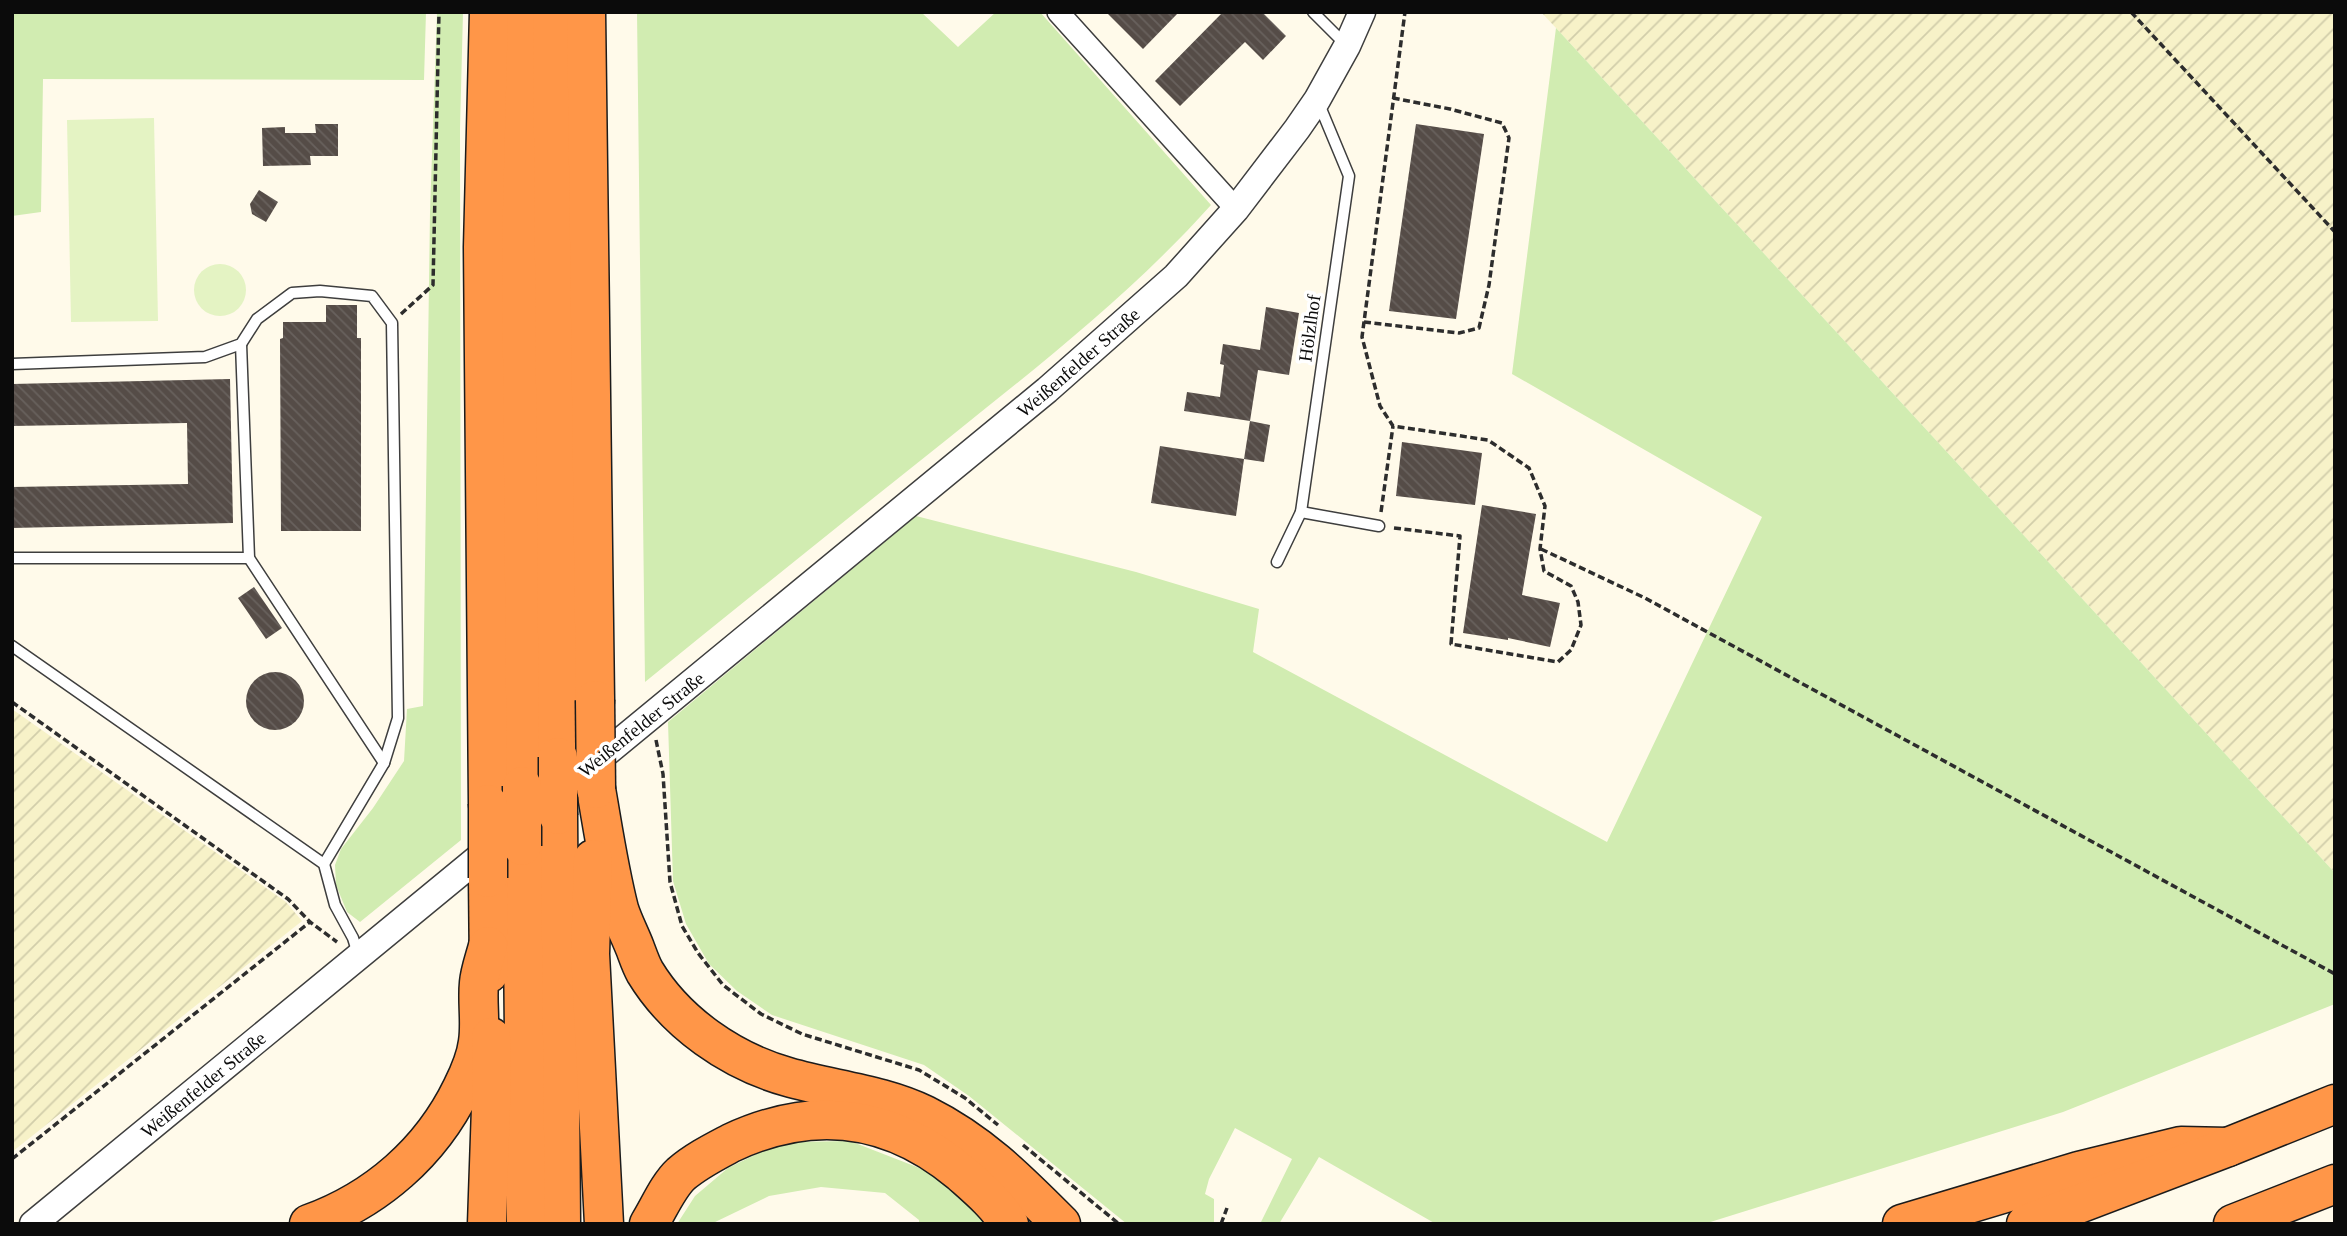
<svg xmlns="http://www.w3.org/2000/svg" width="2347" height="1236" font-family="'Times New Roman',serif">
<defs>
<pattern id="farmland-furrows" width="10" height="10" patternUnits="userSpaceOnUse" patternTransform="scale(1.75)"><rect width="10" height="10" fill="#f7f2c8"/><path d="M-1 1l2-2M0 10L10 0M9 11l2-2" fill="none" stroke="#d2ceaa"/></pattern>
<pattern id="building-back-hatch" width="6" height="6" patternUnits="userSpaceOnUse" patternTransform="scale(1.75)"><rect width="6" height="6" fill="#554c47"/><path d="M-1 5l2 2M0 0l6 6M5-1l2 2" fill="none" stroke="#68615d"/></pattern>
</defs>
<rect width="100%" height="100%" fill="#fffaea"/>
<!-- farmland -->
<g fill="url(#farmland-furrows)">
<path d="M1541 12H2335V873L1556 28Z"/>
<path d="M12 709 286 902 302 921 12 1152Z"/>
</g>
<!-- grass -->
<g fill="#d1ecb1">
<path d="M12 12H426L424 80 43 79 41 212 12 216Z"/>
<path d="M437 12H463L460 129 461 840 360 922 347 912 336 885 335 865 341 849 373 808 404 761 407 709 423 706 430 212Z"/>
<path d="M637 12H921L958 47 996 12H1040L1211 205C1133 292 1041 364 950 437 848 518 746 600 645 682Z"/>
<path d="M1556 28 2335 873V1004L2063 1112 1704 1224H1436L1319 1157 1279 1224H1260L1292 1159 1235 1128 1209 1179 1205 1194 1214 1199V1224H1127L969 1096 924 1065 772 1015 737 991 709 964 686 924 673 881 668 722 916 516 1136 572 1259 609 1253 652 1607 842 1762 517 1512 374Z"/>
<path d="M850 1141 940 1176 992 1224H919V1220L885 1193 821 1187 769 1196 711 1224H677L695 1196 728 1168 763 1151 793 1142Z"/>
</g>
<!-- pitch -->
<g fill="#e4f3c3">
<path d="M154 118 158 321 71 322 67 120Z"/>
<circle cx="220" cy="290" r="26"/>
</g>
<!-- building -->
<g fill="url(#building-back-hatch)">
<path d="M1106 12H1179L1143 49Z"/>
<path d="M1223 12H1262L1286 36 1263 60 1245 42 1180 106 1155 81Z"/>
<path d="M315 124H338V156H310L311 165 263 166 262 128 285 127V133H316Z"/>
<path d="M1416 124 1484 134 1456 319 1389 311Z"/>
<path d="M259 190 278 202 266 222 252 214 250 204Z"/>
<path d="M326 305H357V338H361V531H281L280 339 283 338V322H326Z"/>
<path d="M1266 307 1299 313 1289 375 1258 370 1250 421 1184 411 1187 392 1220 397 1224 365 1220 364 1223 344 1260 350Z"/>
<path d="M230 379 233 523 12 528V487L188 484 187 423 12 426V384Z"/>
<path d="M1250 421 1270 425 1264 462 1244 459Z"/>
<path d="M1402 442 1482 453 1475 505 1396 496Z"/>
<path d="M1160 446 1244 459 1236 516 1151 503Z"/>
<path d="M1482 505 1536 514 1522 595 1560 603 1550 647 1508 638V640L1463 633Z"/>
<path d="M254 587 282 628 266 639 238 598Z"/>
<circle cx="275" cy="701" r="29"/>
</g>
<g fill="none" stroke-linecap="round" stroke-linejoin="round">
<!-- service casing -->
<g stroke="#3e3e3e" stroke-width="13">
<g id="service">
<path d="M1313 12 1345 44"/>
<path d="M241 344 249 558 384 763"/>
<path d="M12 364 205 357 241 344 257 319 292 293 320 291 372 296 392 323 398 718 384 763 324 864"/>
<path d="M1301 512 1379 526"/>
<path d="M12 558H249"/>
<path d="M1277 562 1301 512 1349 176 1319 104"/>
<path d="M12 646 324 864 335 905 353 938 358 954"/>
</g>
</g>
<!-- minor casing -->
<g stroke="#3e3e3e" stroke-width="24">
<path id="minor" d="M1058 12 1236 209"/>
</g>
<!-- tertiary casing -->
<g stroke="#3e3e3e" stroke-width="29">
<g id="tertiary">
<path id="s1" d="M589 767 1047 390 1176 276 1236 209 1297 129 1317 100 1347 46 1362 12"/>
<path id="s2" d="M33 1224 494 845"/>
</g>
</g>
<!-- motorway casing -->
<g stroke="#1c1c1c" stroke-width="41">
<g id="motorway">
<path d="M518 12 522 786"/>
<path d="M552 12 558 757"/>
<path d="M586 12 595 700"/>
<path d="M596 789C603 829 609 870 619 909 623 922 630 935 635 948 638 956 641 965 645 972 676 1023 731 1061 788 1077 833 1090 882 1094 925 1115 981 1143 1018 1181 1061 1224"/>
<path d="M488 804 483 247 489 12"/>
<path d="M558 815 561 1224"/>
<path d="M522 846 526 1224"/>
<path d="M593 859 590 954 604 1224"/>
<path d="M488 878 489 973"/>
<path d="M309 1224C376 1200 431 1152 462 1088 469 1074 476 1058 478 1042 481 1023 477 1002 479 983 480 971 485 958 488 946"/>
<path d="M487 1224 492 1078 491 1037"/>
<path d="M649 1224C659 1208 668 1186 681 1174 696 1161 714 1152 731 1143 814 1104 891 1114 961 1173 979 1189 996 1203 1009 1224"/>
<path d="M1902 1224 2079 1171 2181 1146 2228 1147"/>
<path d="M2026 1224 2228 1147 2335 1104"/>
<path d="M2233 1224 2335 1184"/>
</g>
</g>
<!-- path -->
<g stroke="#2d2d2d" stroke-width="3.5" stroke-dasharray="7 3.5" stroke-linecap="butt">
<path d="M2131 12 2335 232"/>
<path d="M401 314 433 285 439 12"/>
<path d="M1364 322 1459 333 1479 328 1489 285 1509 138 1502 123 1450 109 1393 98"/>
<path d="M1381 512 1393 426"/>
<path d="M1394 528 1460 536 1451 644 1558 662 1571 650 1581 625 1578 602 1571 586 1544 571 1540 549 1545 506 1529 468 1488 440 1393 426 1380 406 1362 337 1405 12"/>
<path d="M1541 549 1645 598 2335 974"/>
<path d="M12 702 288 899 310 922 337 942"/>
<path d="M656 740 663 774 670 882 682 926 698 953 723 985 761 1014 802 1034 919 1070 965 1098 998 1125"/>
<path d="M1023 1145 1119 1224"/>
<path d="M12 1159 310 922"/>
<path d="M1221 1224 1227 1208"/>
</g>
<!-- service -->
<use href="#service" stroke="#fff" stroke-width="10"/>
<!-- minor -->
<use href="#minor" stroke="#fff" stroke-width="21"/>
<!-- tertiary -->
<use href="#tertiary" stroke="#fff" stroke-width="26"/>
<!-- motorway -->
<use href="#motorway" stroke="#ff9648" stroke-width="38"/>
<!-- motorway-bridge casing -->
<g stroke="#1c1c1c" stroke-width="41" stroke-linecap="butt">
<g id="motorway-bridge">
<path d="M595 700 596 789"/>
<path d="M558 757V815"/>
<path d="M522 786V846"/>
<path d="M488 804V878"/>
</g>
</g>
<!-- motorway-bridge -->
<use href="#motorway-bridge" stroke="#ff9648" stroke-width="38"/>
</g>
<g text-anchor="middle" stroke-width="7" stroke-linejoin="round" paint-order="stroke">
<!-- street labels -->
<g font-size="19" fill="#0b0b0b" stroke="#fff">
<text transform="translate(1309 328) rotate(-82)" y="7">Hölzlhof</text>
<text dy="7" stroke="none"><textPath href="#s1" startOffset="635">Weißenfelder Straße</textPath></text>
<text transform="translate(641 724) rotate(-39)" y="7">Weißenfelder Straße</text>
<text dy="7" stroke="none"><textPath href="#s2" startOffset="220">Weißenfelder Straße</textPath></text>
</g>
</g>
<!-- border -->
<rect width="2347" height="1236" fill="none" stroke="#0b0b0b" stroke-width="28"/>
</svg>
